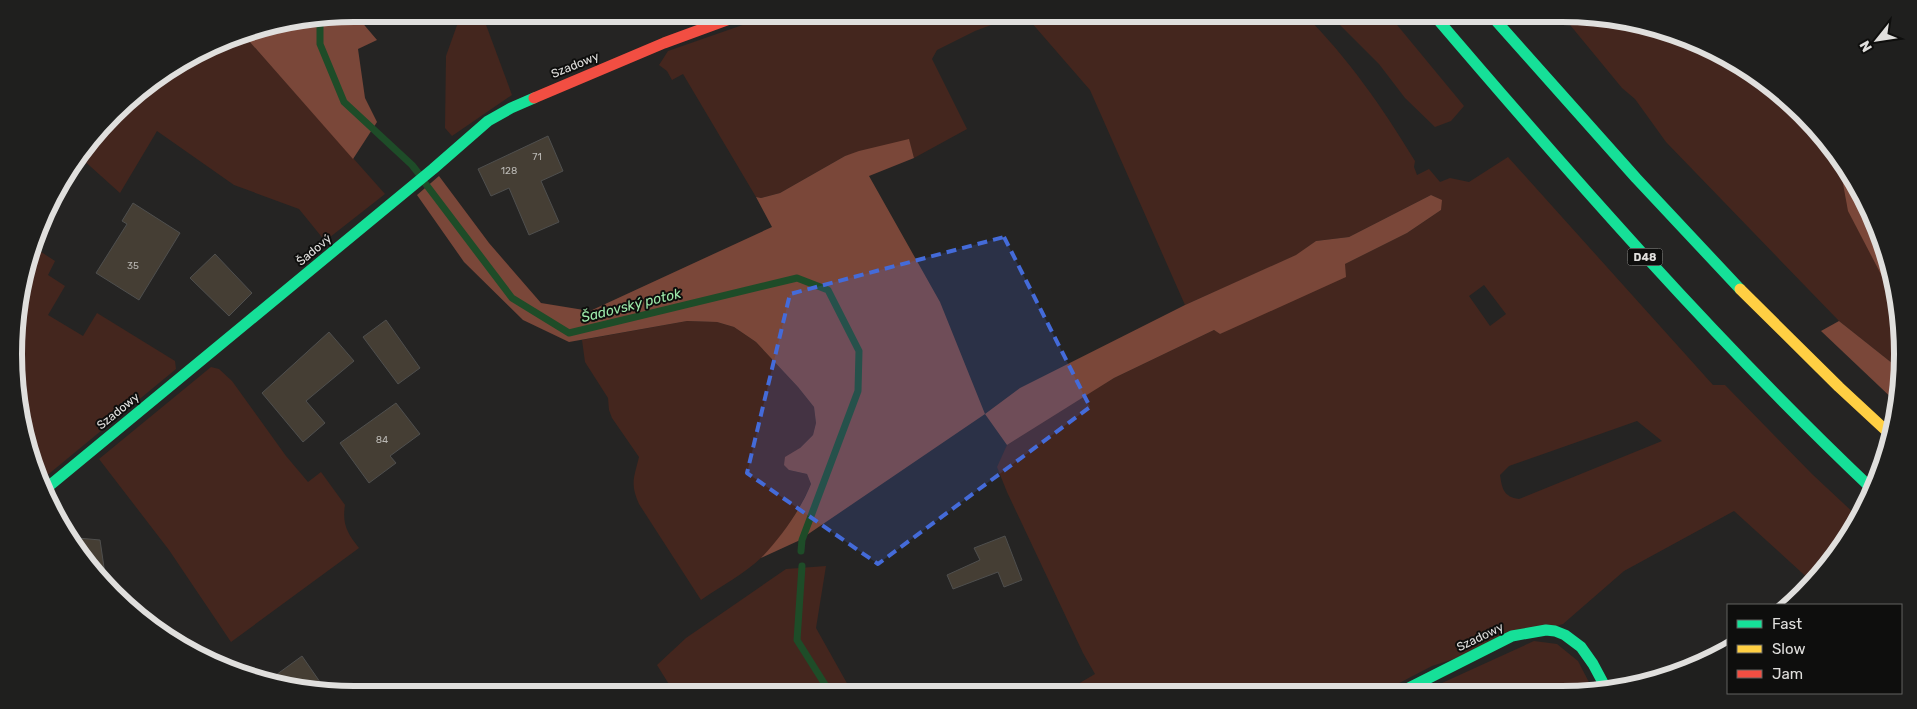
<svg xmlns="http://www.w3.org/2000/svg" width="1917" height="709" font-family="Rubik,sans-serif">
<rect width="100%" height="100%" fill="#252423"/>
<!-- green -->
<g fill="#44261e" fill-rule="evenodd">
<path d="M461 14H482L512 95 452 136 445 128 446 56Z"/>
<path d="M774 14H1002L1007 19 975 31 937 50 932 59 967 129 914 158 909 140 845 156 780 193 761 198 756 197 683 74 672 80 667 71 659 65 668 51Z"/>
<path d="M1024 14H1304C1349 59 1382 107 1415 161L1414 167 1417 175 1429 169 1440 182 1450 178 1469 182 1508 157 1713 385H1725L1812 474 1858 517 1846 544 1812 582 1734 511 1624 571 1563 624 1432 666 1380 693 1061 694 1095 674 1083 653 1007 492 997 467 1007 445 1029 430 1114 378 1214 330 1220 334 1345 264 1407 233 1441 210V200L1431 195 1349 237 1316 241 1297 255 1185 305 1090 90ZM1484 285 1506 314 1490 326 1469 296ZM1637 421 1662 441 1519 499C1504 497 1502 489 1500 475L1509 466Z"/>
<path d="M1329 14H1388L1464 106 1451 121 1435 127 1405 98 1379 64Z"/>
<path d="M1561 14 1651 25 1713 49 1770 84 1819 130 1838 156 1842 173 1896 303 1899 306 1902 371 1839 321 1666 142 1635 99 1622 88Z"/>
<path d="M242 33 385 194 325 241 299 209 234 185 157 131 120 193 81 158 130 98 184 59Z"/>
<path d="M32 246 55 261 48 275 65 286 48 315 83 336 97 313 175 361 176 369 39 482 20 421 17 310Z"/>
<path d="M687 321 717 322 734 327 756 342 798 387 814 407 816 423 813 435 800 448 789 470 807 474 811 484C801 507 781 540 762 557 744 574 721 586 701 600L639 504C630 483 634 478 639 457L612 418 609 410 608 398 585 362 582 340Z"/>
<path d="M211 367 219 369 232 381 286 456 308 482 321 472 345 505C342 524 347 533 359 548L231 642 169 550 99 459Z"/>
<path d="M826 566 816 628 853 694H675L657 665 686 638 786 569Z"/>
<path d="M1534 641 1557 644 1578 661 1594 692 1420 693Z"/>
</g>
<!-- forest -->
<g fill="#7a4739">
<path d="M348 15 360 20 377 40 358 49 365 98 377 122 353 159 242 33Z"/>
<path d="M909 139 914 158 869 176 940 302 985 414 1020 388 1185 305 1296 255 1316 241 1349 237 1431 195 1442 200 1441 210 1407 233 1345 264 1346 277 1220 334 1214 330 1114 378 1007 445 985 414 798 541 761 558C781 537 800 511 811 484L807 474 789 470 784 465 785 457 800 448 813 435 816 423 814 407 798 387 756 342 734 327 717 322 687 321 569 342 523 320 464 262 417 195 439 176 489 243 541 303 590 311 772 227 756 197 761 198 780 193 845 156 859 151Z"/>
<path d="M1838 156 1858 184 1885 245 1899 306 1896 303 1848 211Z"/>
<path d="M1839 321 1902 371 1898 404 1821 331Z"/>
</g>
<g fill="none" stroke-linecap="round" stroke-linejoin="round">
<!-- stream -->
<g stroke="#1e4c28" stroke-width="7">
<path d="M320 19V44L344 102 412 165 419 174"/>
<path d="M425 183 512 298 569 333 797 278 828 290 859 351 858 391 802 540 801 551"/>
<path d="M802 566 797 640 831 694"/>
</g>
</g>
<!-- building -->
<g fill="#453e34" stroke="#4f4f4e">
<path d="M548 136 563 171 541 181 559 222 529 235 509 188 491 196 478 169Z"/>
<path d="M133 203 180 233 139 300 96 273 127 224 122 221Z"/>
<path d="M215 254 252 293 229 316 190 278Z"/>
<path d="M386 320 420 368 398 384 363 337Z"/>
<path d="M329 332 354 361 306 401 325 423 303 442 262 393Z"/>
<path d="M396 403 420 434 390 456 396 463 369 483 340 443Z"/>
<path d="M1005 536 1022 580 1004 587 998 572 953 589 947 575 980 560 974 548Z"/>
<path d="M67 537 100 540 106 581 71 544Z"/>
<path d="M302 656 327 692 265 683Z"/>
</g>
<g fill="none" stroke-linecap="round" stroke-linejoin="round">
<!-- fast -->
<g stroke="#16e098" stroke-width="11">
<path d="M1433 14C1573 178 1714 339 1871 488"/>
<path d="M1490 14 1636 178 1740 289"/>
<path d="M43 491 433 169 488 121 511 108 534 98"/>
<path d="M1399 693 1512 636 1546 630 1555 631 1565 635 1581 647 1593 664 1608 692"/>
</g>
<!-- slow -->
<path stroke="#ffcf43" stroke-width="11" d="M1740 289 1839 387 1893 437"/>
<!-- jam -->
<path stroke="#f24e42" stroke-width="11" d="M534 98 664 43 743 14"/>
</g>
<!-- marked area -->
<path fill="#446bd9" fill-opacity="0.2" stroke="#446bd9" stroke-width="4" stroke-dasharray="10 6" stroke-linejoin="round" d="M1004 237 1090 407 878 564 747 473 790 294Z"/>
<g text-anchor="middle" stroke-width="4" stroke-linejoin="round" paint-order="stroke">
<!-- number labels -->
<g font-size="10" fill="#b9b7b3">
<text x="537" y="160">71</text>
<text x="509" y="174">128</text>
<text x="133" y="269">35</text>
<text x="382" y="443">84</text>
</g>
<!-- shield labels -->
<rect fill="#0e0e0d" stroke="#a1a09f" stroke-width="1" x="1627.5" y="248.5" width="35" height="17" rx="4"/>
<g font-size="11" font-weight="bold" fill="#e0dfdd">
<text x="1645" y="261">D48</text>
</g>
<!-- street labels -->
<g font-size="12" fill="#e0dfdd" stroke="#0e0e0d">
<text transform="translate(575 65) rotate(-22)" y="4">Szadowy</text>
<text transform="translate(314 250) rotate(-40)" y="4">Šadový</text>
<text transform="translate(118 411) rotate(-39)" y="4">Szadowy</text>
<text transform="translate(1480 637) rotate(-26)" y="4">Szadowy</text>
</g>
<!-- water labels -->
<g font-size="14" font-style="italic" fill="#9ce8a9" stroke="#0e0e0d">
<text transform="translate(631 305) rotate(-14)" y="5">Šadovský potok</text>
</g>
</g>
<!-- crop -->
<path d="M0 0H1917V709H0ZM354 22H1562A332 332 0 0 1 1894 354V354A332 332 0 0 1 1562 686H354A332 332 0 0 1 22 354V354A332 332 0 0 1 354 22Z" fill="#1f1f1e" fill-rule="evenodd"/>
<path fill="none" stroke="#e0dfdd" stroke-width="6" d="M354 22H1562A332 332 0 0 1 1894 354V354A332 332 0 0 1 1562 686H354A332 332 0 0 1 22 354V354A332 332 0 0 1 354 22Z"/>
<!-- legend -->
<rect x="1727" y="604" width="175" height="90" fill="#0e0e0d" stroke="#626260"/>
<rect x="1737" y="620" width="25" height="8" fill="#16e098" stroke="#626260"/>
<text x="1772" y="629" font-size="15" fill="#e0dfdd">Fast</text>
<rect x="1737" y="645" width="25" height="8" fill="#ffcf43" stroke="#626260"/>
<text x="1772" y="654" font-size="15" fill="#e0dfdd">Slow</text>
<rect x="1737" y="670" width="25" height="8" fill="#f24e42" stroke="#626260"/>
<text x="1772" y="679" font-size="15" fill="#e0dfdd">Jam</text>
<!-- north arrow -->
<g transform="translate(1877 40) rotate(240)" stroke="#0e0e0d" stroke-width="4" paint-order="stroke">
<path d="M0-4L9 19L0 12L-9 19Z" fill="#e0dfdd"/>
<text y="-8" font-size="14" font-weight="bold" text-anchor="middle" fill="#e0dfdd">N</text>
</g>
</svg>
